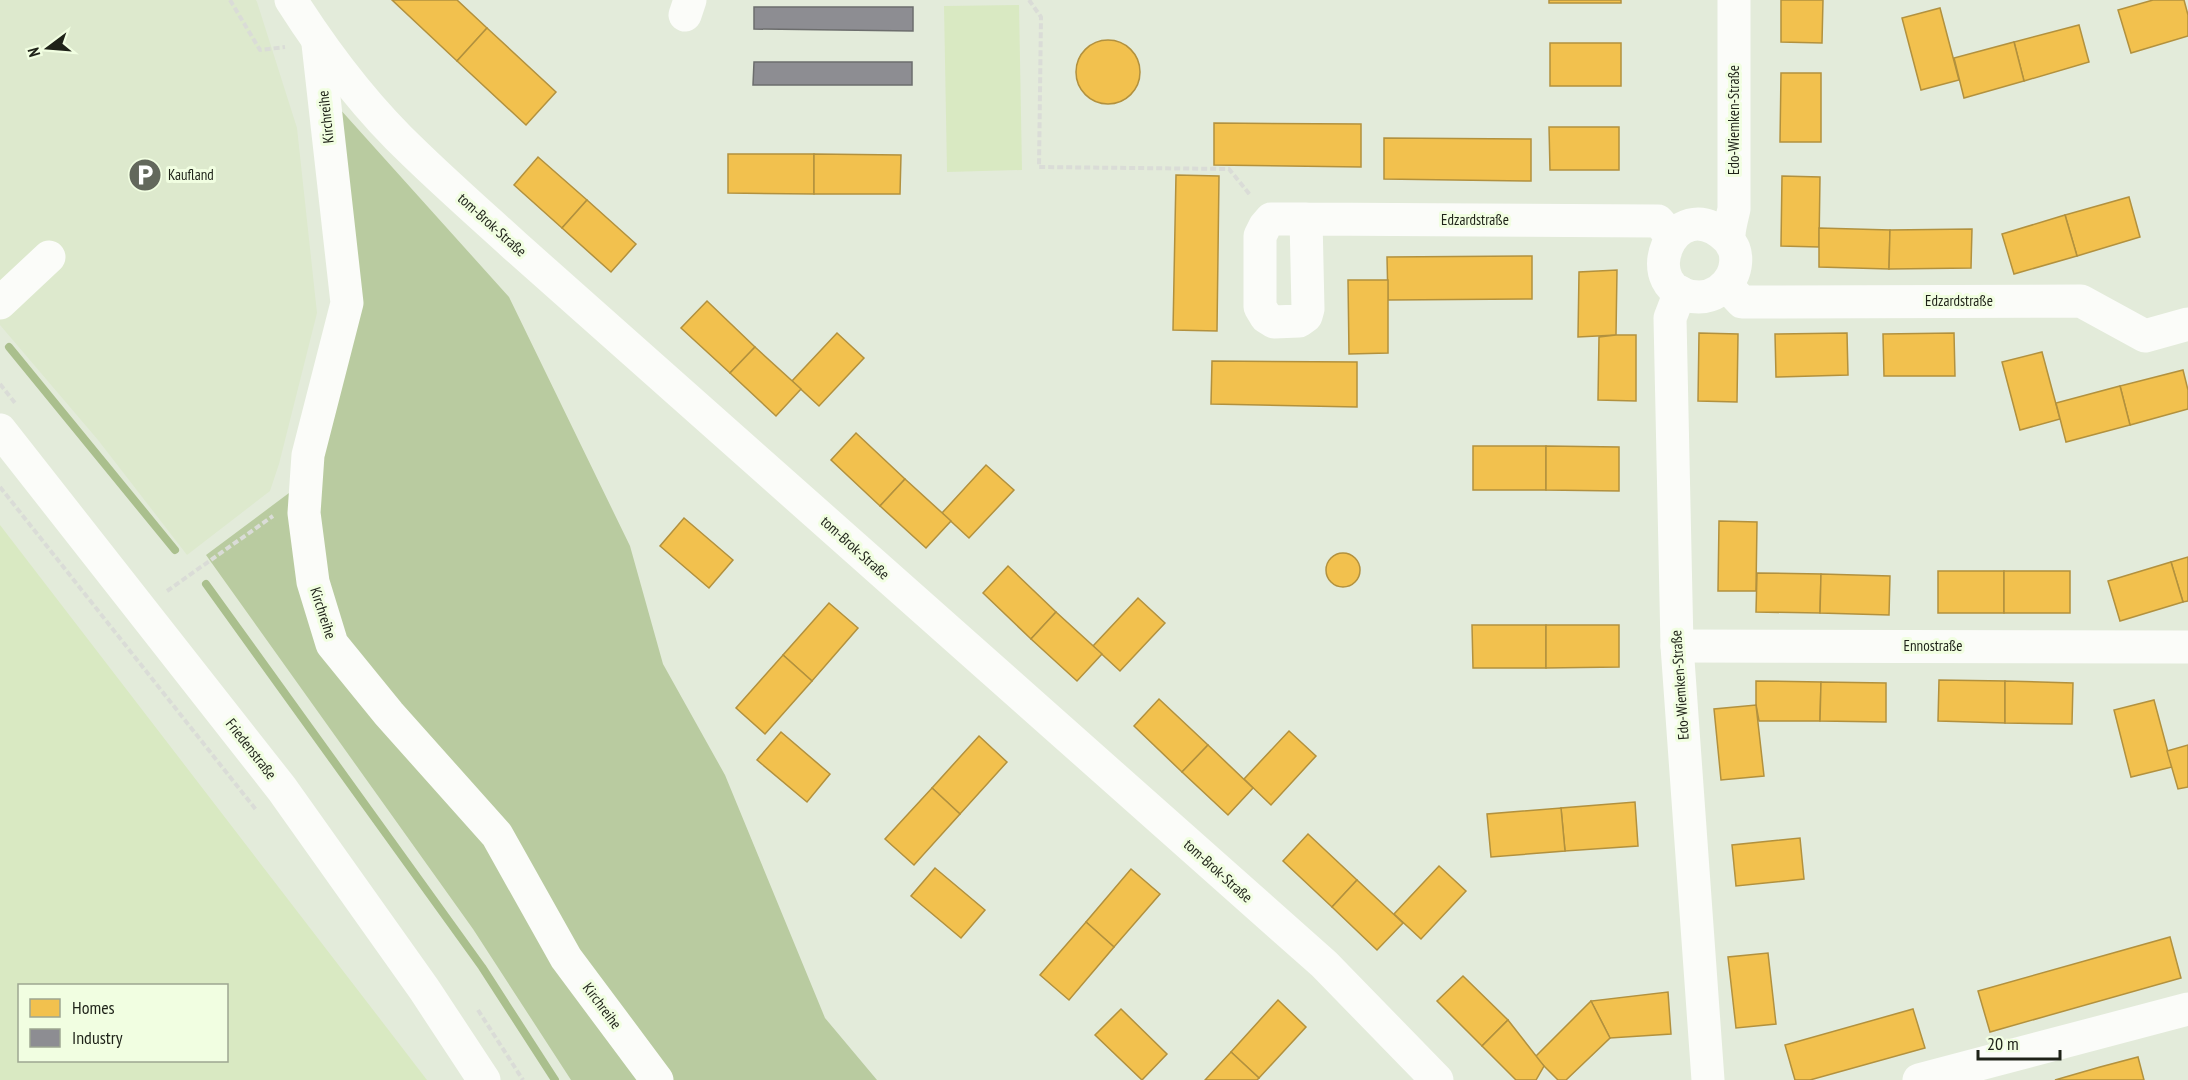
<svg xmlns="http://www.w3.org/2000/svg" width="2188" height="1080" font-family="'PT Sans Narrow',sans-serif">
<rect width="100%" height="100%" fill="#e3ebda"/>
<!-- built -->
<path fill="#dde9cd" d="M0 0H256L257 2 297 128 317 313 279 464 270 491 187 555 98 440 0 325Z"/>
<!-- green -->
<g fill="#d9e9c2" fill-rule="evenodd">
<path d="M1019 5 1022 170 947 172 944 6Z"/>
<path d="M0 525 427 1080H0ZM20 986H226V1060H20Z"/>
</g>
<!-- forest -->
<path fill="#b9cba0" d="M339 108 509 297 630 546 663 664 725 775 825 1018 877 1080H571L473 929 206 555 289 493 352 302Z"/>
<!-- homes -->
<g fill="#f2c14e" stroke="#b2913e" stroke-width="1.5">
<path d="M392 0H457L487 28 457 61Z"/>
<rect x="1549" y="0" width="72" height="3"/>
<path d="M1781 0H1823L1822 43 1781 42Z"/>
<path d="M2153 0H2184L2188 15V36L2131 53 2118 10Z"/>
<path d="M1940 8 1959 80 1921 90 1902 18Z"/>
<path d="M2079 25 2089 62 2024 81 2014 42Z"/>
<path d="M487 28 556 92 526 125 457 61Z"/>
<circle cx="1108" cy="72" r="32"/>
<path d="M2014 42 2024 81 1964 98 1954 58Z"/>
<rect x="1550" y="43" width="71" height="43"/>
<path d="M1781 73H1821V142H1780Z"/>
<path d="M1214 123 1361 124V167L1214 165Z"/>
<path d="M1549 127H1619V170H1550Z"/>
<path d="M1384 138 1531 139V181L1384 179Z"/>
<path d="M728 154H814V194L728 193Z"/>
<path d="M814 154 901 155 900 194H814Z"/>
<path d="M538 157 587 200 562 228 514 185Z"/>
<path d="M1176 175 1219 176 1217 331 1173 330Z"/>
<path d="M1782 176 1820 177 1819 247 1781 246Z"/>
<path d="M2129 197 2140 237 2077 256 2065 215Z"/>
<path d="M587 200 636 244 611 272 562 228Z"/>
<path d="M2065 215 2077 256 2014 274 2002 234Z"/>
<path d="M1819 228 1890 230 1889 269 1819 267Z"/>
<path d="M1972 229 1971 268 1889 269 1890 230Z"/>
<path d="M1532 256V299L1388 300 1387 257Z"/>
<path d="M1617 270 1616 335 1578 337 1579 272Z"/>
<path d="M1348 280H1388V353L1349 354Z"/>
<path d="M707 301 755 347 730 373 681 328Z"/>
<path d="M837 333 864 358 819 406 792 381Z"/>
<path d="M1699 333 1738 334 1737 402 1698 401Z"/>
<path d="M1847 333 1848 375 1776 377 1775 334Z"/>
<path d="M1954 333 1955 376H1884L1883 334Z"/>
<path d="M1616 335H1636V401L1598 400 1599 337Z"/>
<path d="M755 347 801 389 776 416 730 373Z"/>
<path d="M2042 352 2060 419 2020 430 2002 362Z"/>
<path d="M1212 361 1357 362V407L1211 404Z"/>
<path d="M2183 370 2188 390V409L2130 425 2120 386Z"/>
<path d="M2120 386 2130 425 2066 442 2056 403Z"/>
<path d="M856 433 905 479 880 506 831 460Z"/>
<rect x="1473" y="446" width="73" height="44"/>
<path d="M1546 446 1619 447V491L1546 490Z"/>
<path d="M986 465 1014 490 969 538 942 513Z"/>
<path d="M905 479 951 521 926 548 880 506Z"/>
<path d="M684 518 733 560 709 588 660 546Z"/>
<path d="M1719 521 1757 522 1756 591H1718Z"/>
<circle cx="1343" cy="570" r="17"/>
<path d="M2188 557V601L2183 602 2171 562Z"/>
<path d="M2171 562 2183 602 2120 621 2108 581Z"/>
<path d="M1008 566 1056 612 1031 639 983 593Z"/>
<rect x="1938" y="571" width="66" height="42"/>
<rect x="2004" y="571" width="66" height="42"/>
<path d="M1757 573 1821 574 1820 613 1756 612Z"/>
<path d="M1821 574 1890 576 1889 615 1820 613Z"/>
<path d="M1138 598 1165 623 1120 671 1093 646Z"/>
<path d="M829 603 858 628 812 681 783 655Z"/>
<path d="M1056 612 1102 654 1077 681 1031 639Z"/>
<path d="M1472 625H1546V668H1473Z"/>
<path d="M1546 625H1619V667L1546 668Z"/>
<path d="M783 655 812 681 765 734 736 708Z"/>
<path d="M1939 680 2005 681V723L1938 721Z"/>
<path d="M1756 681 1821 682 1820 721H1759L1756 705Z"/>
<path d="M2005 681 2073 683 2072 724 2005 723Z"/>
<path d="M1821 682 1886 683V722L1820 721Z"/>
<path d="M1159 699 1208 745 1182 772 1134 726Z"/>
<path d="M2154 700 2172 767 2131 777 2114 710Z"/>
<path d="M1756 705 1764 776 1721 780 1714 709Z"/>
<path d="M1289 731 1316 756 1271 805 1244 779Z"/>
<path d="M781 732 830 774 807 802 757 760Z"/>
<path d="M979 736 1007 762 960 814 932 788Z"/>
<path d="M1208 745 1253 788 1228 815 1182 772Z"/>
<path d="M2188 745V787L2178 789 2167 751Z"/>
<path d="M932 788 960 814 914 865 885 839Z"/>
<path d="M1635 802 1638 846 1565 851 1561 808Z"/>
<path d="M1561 808 1565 851 1491 857 1487 814Z"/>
<path d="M1308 834 1357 880 1332 907 1283 861Z"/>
<path d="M1800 838 1804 879 1736 886 1732 845Z"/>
<path d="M1439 866 1466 891 1421 939 1394 914Z"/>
<path d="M935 868 985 910 961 938 911 896Z"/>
<path d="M1131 869 1160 894 1114 947 1086 922Z"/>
<path d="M1357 880 1403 923 1377 950 1332 907Z"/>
<path d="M1086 922 1114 947 1069 1000 1040 975Z"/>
<path d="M2170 937 2181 978 1990 1032 1978 991Z"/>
<path d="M1768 953 1776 1024 1736 1028 1728 957Z"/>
<path d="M1463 976 1508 1020 1482 1046 1437 1001Z"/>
<path d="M1668 992 1671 1034 1610 1038 1591 1001Z"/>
<path d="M1278 1000 1306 1027 1259 1078 1231 1052Z"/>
<path d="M1591 1001 1610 1038 1566 1080H1558L1535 1057Z"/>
<path d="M1121 1009 1167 1054 1142 1080 1095 1035Z"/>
<path d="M1913 1009 1925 1048 1810 1080H1795L1785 1045Z"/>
<path d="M1508 1020 1544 1066 1536 1080H1516L1482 1046Z"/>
<path d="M1231 1052 1259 1078 1257 1080H1205Z"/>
<path d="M2138 1057 2144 1080H2055L2100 1067Z"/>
</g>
<!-- industry -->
<g fill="#8d8d92" stroke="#6c6d6d" stroke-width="1.5">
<path d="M754 7H913V31L754 29Z"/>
<path d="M754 62H912V85H753Z"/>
</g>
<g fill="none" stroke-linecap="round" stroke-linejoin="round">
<!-- stream -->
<g stroke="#aabf8d" stroke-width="8">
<path d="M9 347 175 550"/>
<path d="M206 584 482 967 555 1080"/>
</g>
<!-- path -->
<g stroke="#dadcd7" stroke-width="4" stroke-dasharray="6 3" stroke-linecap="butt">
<path d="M230 0 260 50 285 47"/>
<path d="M1029 0 1041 17 1039 167 1229 169 1251 196"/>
<path d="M0 384 15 403"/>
<path d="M0 487 257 811"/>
<path d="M167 591 273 516"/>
<path d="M478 1010 523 1080"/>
</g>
<!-- minor -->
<g stroke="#fbfcf9" stroke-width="33">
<path d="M291 0C326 55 366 108 414 153 447 185 481 215 515 246L1324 964 1437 1080"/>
<path d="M685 15 690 0"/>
<path d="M318 44 347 303 308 455 304 513 313 582 332 644 389 714 497 835 566 958 657 1080"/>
<path d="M1306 219 1308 309 1306 316 1299 321 1274 322 1266 317 1260 307V236L1265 226 1271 219H1306L1658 221 1672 237"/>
<path d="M1728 239C1672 185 1631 295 1699 297 1713 297 1726 288 1732 276 1736 268 1737 257 1734 249 1732 244 1728 241 1729 236 1729 228 1732 218 1734 209V0"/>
<path d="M1726 285 1742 302 2081 301 2145 336 2188 324"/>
<path d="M1680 292 1670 318 1677 646 1708 1080"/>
<path d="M0 303 49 257"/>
<path d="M1677 646 2188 647"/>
<path d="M1919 1080 2188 1009"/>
</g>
<!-- major -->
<path stroke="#fbfcf9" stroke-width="33" d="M0 430 282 789 424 989 484 1080"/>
</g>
<!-- icons -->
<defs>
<g id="parking-disc" transform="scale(1.725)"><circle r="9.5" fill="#63685c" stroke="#f1fee1"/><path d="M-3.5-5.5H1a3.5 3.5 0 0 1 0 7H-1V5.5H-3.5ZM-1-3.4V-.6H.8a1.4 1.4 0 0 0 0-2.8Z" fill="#fff"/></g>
</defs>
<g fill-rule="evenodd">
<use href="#parking-disc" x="145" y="175"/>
</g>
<g text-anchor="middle" stroke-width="6" stroke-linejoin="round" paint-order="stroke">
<!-- street labels -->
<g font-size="15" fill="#1e2218" stroke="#f1fee1">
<text transform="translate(326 117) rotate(-96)" y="5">Kirchreihe</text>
<text transform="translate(1734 120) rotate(-90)" y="5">Edo-Wiemken-Straße</text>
<text x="1475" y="225">Edzardstraße</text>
<text transform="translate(492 225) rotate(42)" y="5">tom-Brok-Straße</text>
<text x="1959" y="306">Edzardstraße</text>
<text transform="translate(855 548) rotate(42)" y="5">tom-Brok-Straße</text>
<text transform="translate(323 613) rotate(72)" y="5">Kirchreihe</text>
<text x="1933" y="651">Ennostraße</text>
<text transform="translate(1680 685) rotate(-94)" y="5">Edo-Wiemken-Straße</text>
<text transform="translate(251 749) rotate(52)" y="5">Friedenstraße</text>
<text transform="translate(1218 871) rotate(42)" y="5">tom-Brok-Straße</text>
<text transform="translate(602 1006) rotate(53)" y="5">Kirchreihe</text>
</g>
<!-- poi labels -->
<g font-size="15" fill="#1e2218" stroke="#f1fee1" text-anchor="start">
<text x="168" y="180">Kaufland</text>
</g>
</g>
<!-- legend -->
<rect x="18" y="984" width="210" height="78" fill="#f1fee1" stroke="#9da691" stroke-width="1.5"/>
<rect x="30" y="999" width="30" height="18" fill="#f2c14e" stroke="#9da691" stroke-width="1.5"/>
<text x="72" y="1014" font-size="18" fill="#1e2218">Homes</text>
<rect x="30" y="1029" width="30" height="18" fill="#8d8d92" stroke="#9da691" stroke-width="1.5"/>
<text x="72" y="1044" font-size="18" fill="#1e2218">Industry</text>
<!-- north arrow -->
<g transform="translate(48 48) rotate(254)" stroke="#f1fee1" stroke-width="4.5" paint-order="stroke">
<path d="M0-4.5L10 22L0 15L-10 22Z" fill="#1e2218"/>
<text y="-9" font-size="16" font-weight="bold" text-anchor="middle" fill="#1e2218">N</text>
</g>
<!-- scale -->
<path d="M1978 1050v9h82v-9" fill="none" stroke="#1e2218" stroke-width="3"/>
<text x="1987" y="1050" font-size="18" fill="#1e2218" stroke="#f1fee1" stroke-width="4.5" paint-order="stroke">20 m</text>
</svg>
